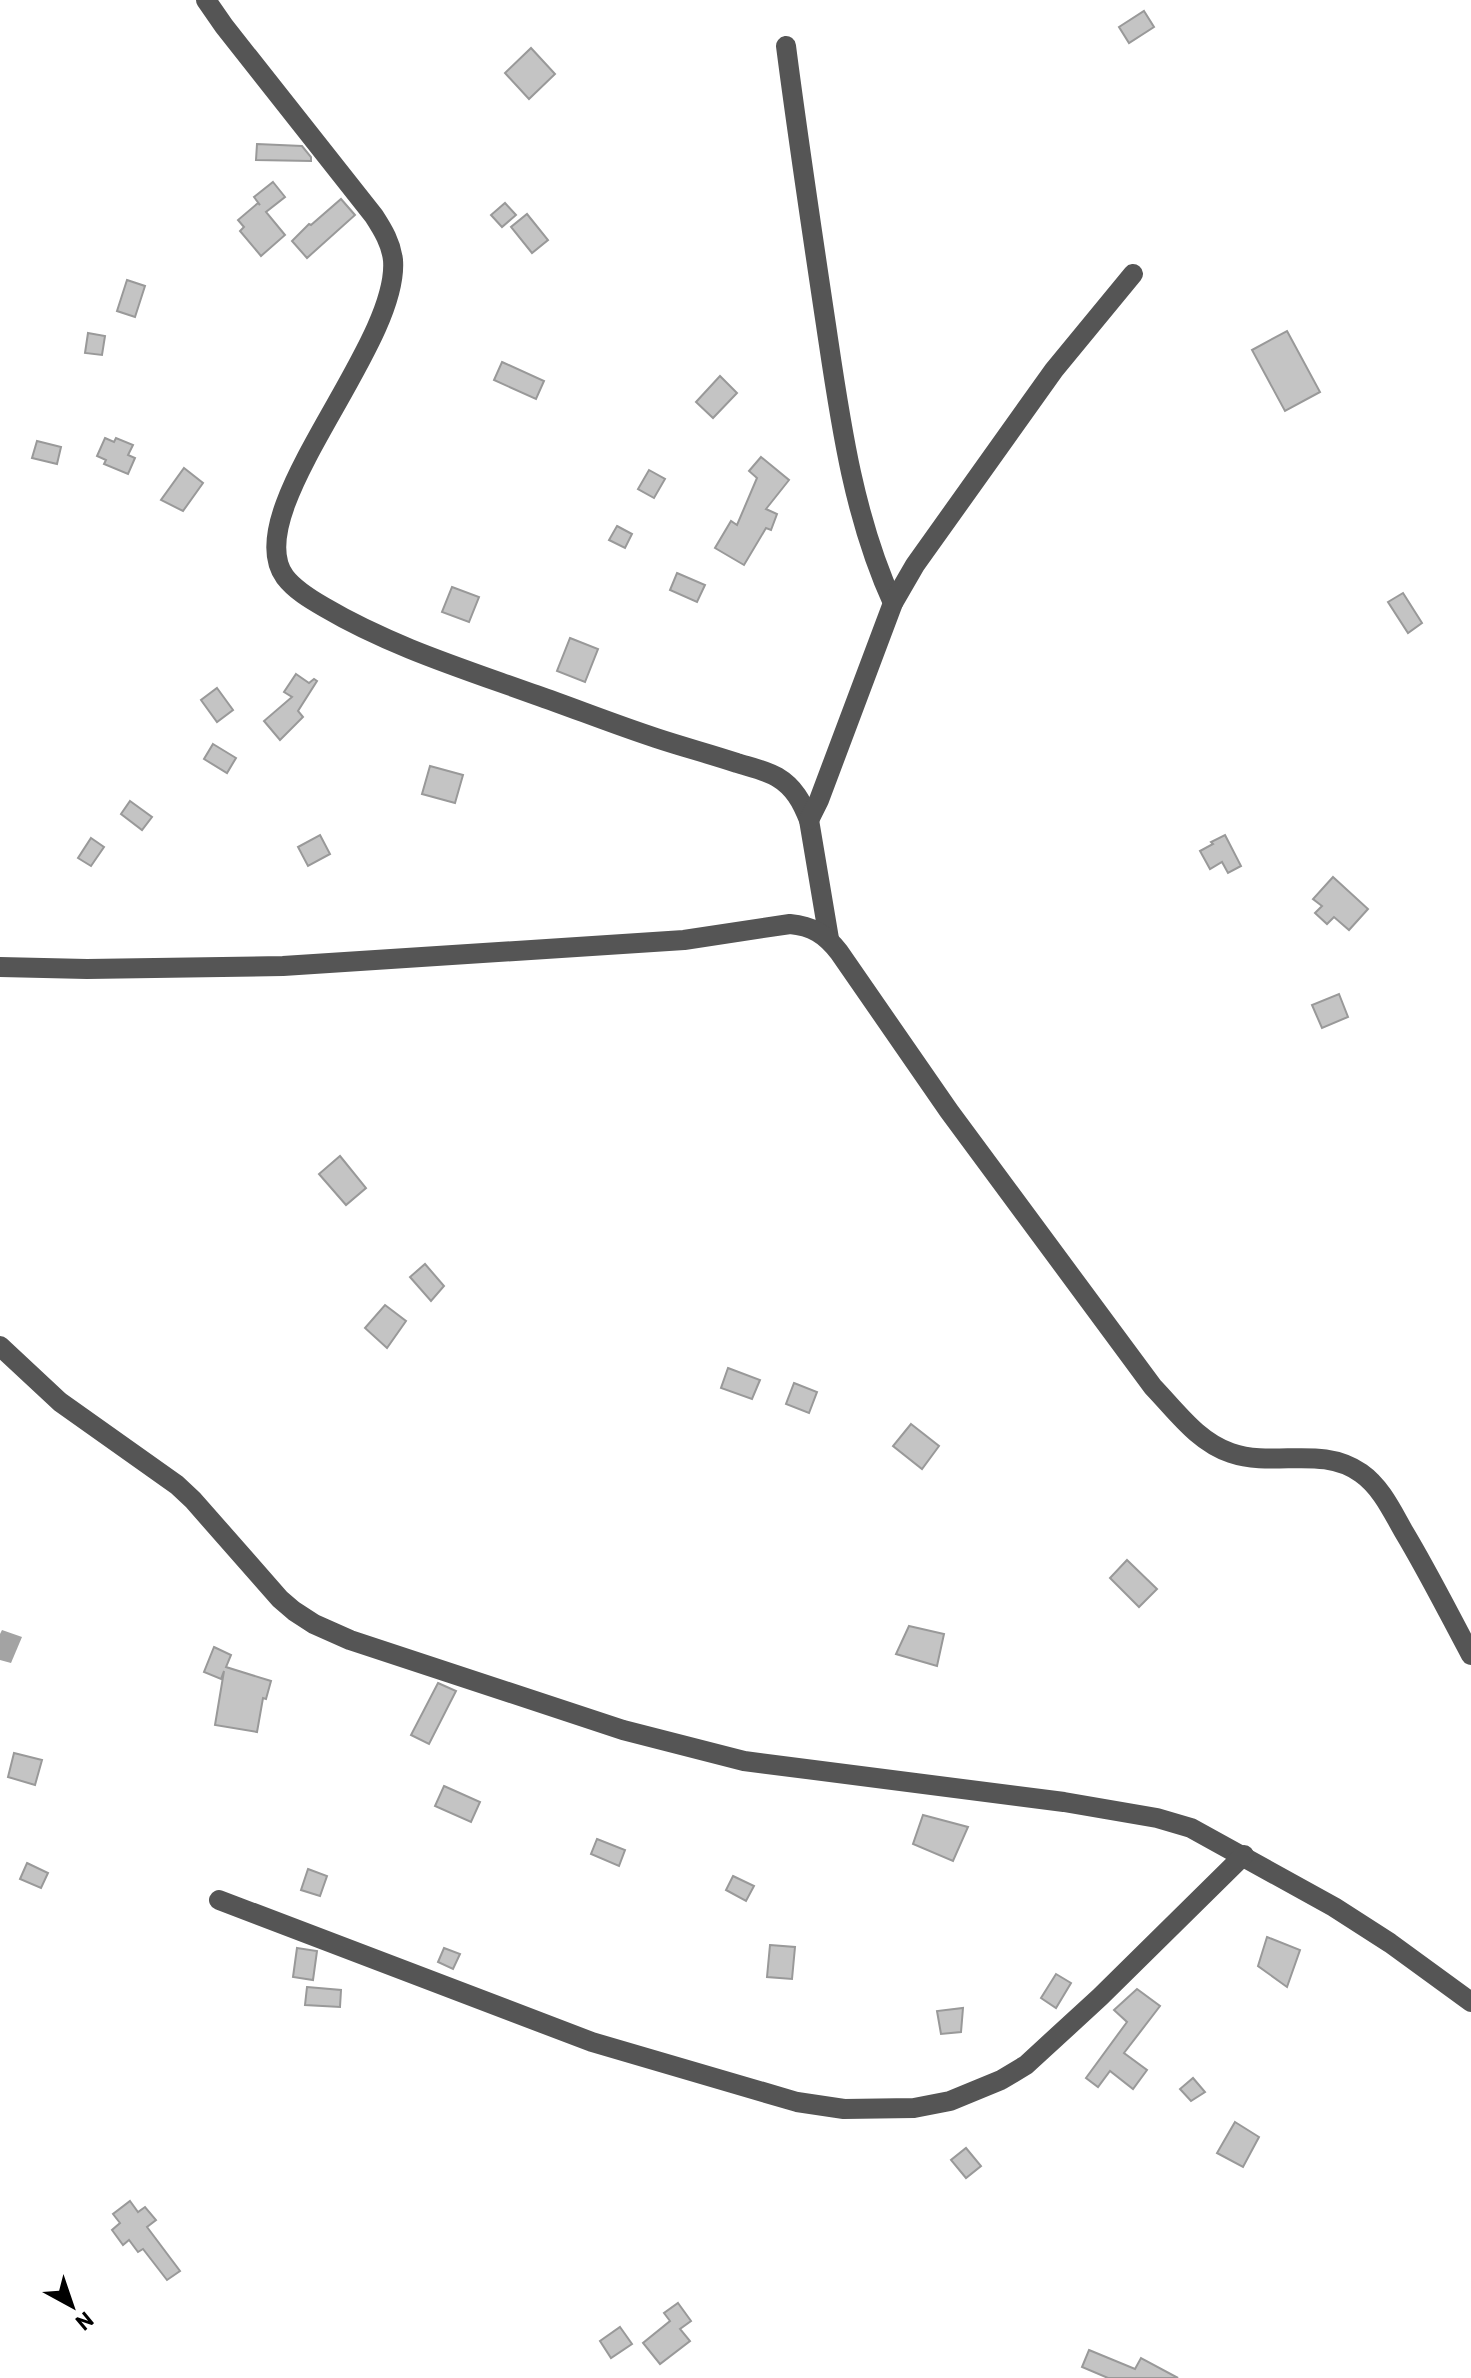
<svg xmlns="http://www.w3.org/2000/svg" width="1471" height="2378" font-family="Barlow,sans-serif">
<rect width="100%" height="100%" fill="#fff"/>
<!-- water -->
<path fill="#a3a3a3" d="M2 1630 22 1637 11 1663 0 1660V1634Z"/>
<!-- building -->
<g fill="#c4c4c4" stroke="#999" stroke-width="2">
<path d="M1144 11 1154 27 1129 43 1119 27Z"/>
<path d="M531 48 555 74 529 99 505 73Z"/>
<path d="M257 144 302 146 311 157V161L256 160Z"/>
<path d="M273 182 285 197 266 212 285 235 261 256 240 231 244 227 238 220 258 203 260 205 254 197Z"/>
<path d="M341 199 355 215 307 258 292 241 309 224 311 225Z"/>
<path d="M505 203 516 215 502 227 491 215Z"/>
<path d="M527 214 548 240 532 253 511 227Z"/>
<path d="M127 280 145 286 135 317 117 311Z"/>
<path d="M1287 331 1320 392 1285 411 1252 350Z"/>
<path d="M88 333 105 336 102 355 85 353Z"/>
<path d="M502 362 544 381 536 399 494 380Z"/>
<path d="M720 376 737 393 713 418 696 402Z"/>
<path d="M105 438 114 442 116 438 133 445 128 455 135 458 128 474 104 464 106 460 97 456Z"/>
<path d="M37 441 61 447 57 464 32 458Z"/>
<path d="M761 457 789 480 766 509 777 514 771 530 766 528 744 565 715 548 731 521 737 525 757 478 749 471Z"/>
<path d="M184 468 203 483 183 511 161 500Z"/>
<path d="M649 470 665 479 654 498 638 489Z"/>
<path d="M617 526 632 534 625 548 609 540Z"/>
<path d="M677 573 705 585 697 602 670 590Z"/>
<path d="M452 587 479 597 469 622 442 612Z"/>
<path d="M1403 593 1422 623 1408 633 1388 602Z"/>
<path d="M570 638 598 649 585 682 557 671Z"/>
<path d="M296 674 309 683 314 679 317 681 298 711 303 717 280 740 264 721 292 697 284 692Z"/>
<path d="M217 688 233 710 217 722 201 700Z"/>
<path d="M213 744 236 758 227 773 204 759Z"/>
<path d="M430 766 463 775 455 803 422 794Z"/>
<path d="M130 801 152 817 142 830 121 814Z"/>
<path d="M320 835 330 854 308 866 298 847Z"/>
<path d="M1225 835 1241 866 1228 873 1222 862 1210 869 1200 851 1213 844 1211 842Z"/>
<path d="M91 838 104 847 91 866 78 858Z"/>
<path d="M1333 877 1368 909 1349 930 1334 917 1327 924 1315 913 1322 906 1313 899Z"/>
<path d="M1339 994 1348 1017 1322 1028 1312 1005Z"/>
<path d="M340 1156 366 1188 346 1205 319 1174Z"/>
<path d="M425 1264 444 1286 431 1301 410 1277Z"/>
<path d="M385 1305 406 1321 387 1348 365 1328Z"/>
<path d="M728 1368 760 1380 752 1399 721 1388Z"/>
<path d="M794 1383 817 1392 809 1413 786 1404Z"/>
<path d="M911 1424 939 1446 922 1469 893 1446Z"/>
<path d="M1127 1560 1157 1589 1139 1607 1110 1578Z"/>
<path d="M909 1626 944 1634 937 1666 896 1654Z"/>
<path d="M214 1647 231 1655 226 1667 271 1681 266 1699 263 1698 257 1732 215 1725 224 1671 221 1679 204 1672Z"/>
<path d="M438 1683 456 1691 429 1744 411 1735Z"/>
<path d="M14 1753 42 1760 35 1785 8 1777Z"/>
<path d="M444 1786 480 1802 471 1822 435 1806Z"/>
<path d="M923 1815 968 1827 953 1861 913 1844Z"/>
<path d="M597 1839 625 1850 619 1866 591 1854Z"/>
<path d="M27 1863 48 1873 41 1888 20 1879Z"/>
<path d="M308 1869 327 1876 320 1896 301 1890Z"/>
<path d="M733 1876 754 1886 746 1901 726 1890Z"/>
<path d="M1267 1937 1300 1950 1287 1987 1258 1966Z"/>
<path d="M770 1945 795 1947 792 1979 767 1977Z"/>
<path d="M297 1948 317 1951 313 1980 293 1977Z"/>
<path d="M444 1948 460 1954 453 1969 438 1962Z"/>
<path d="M1056 1974 1071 1983 1056 2008 1041 1998Z"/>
<path d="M307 1987 341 1990 340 2007 305 2005Z"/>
<path d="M1137 1989 1160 2006 1124 2053 1147 2070 1133 2089 1110 2071 1098 2087 1086 2078 1127 2022 1114 2010Z"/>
<path d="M963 2008 961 2032 941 2034 937 2011Z"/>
<path d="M1193 2078 1205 2092 1191 2101 1180 2089Z"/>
<path d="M1235 2122 1259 2137 1243 2167 1217 2153Z"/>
<path d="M966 2148 981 2166 966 2178 951 2160Z"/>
<path d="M130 2201 138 2212 145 2207 156 2220 147 2227 180 2271 167 2280 143 2249 138 2252 129 2240 123 2245 112 2230 120 2223 113 2214Z"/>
<path d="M678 2303 691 2321 680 2329 690 2341 660 2364 643 2343 670 2321 664 2313Z"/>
<path d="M620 2327 632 2344 611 2358 600 2341Z"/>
<path d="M1089 2350 1135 2369 1141 2358 1178 2378H1108L1082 2367Z"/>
</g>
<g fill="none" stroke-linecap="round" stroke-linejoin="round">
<!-- minor -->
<g stroke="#555" stroke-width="20">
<path d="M206 0 224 26 374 216C383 230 391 243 393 260 400 346 237 512 285 577 295 590 310 599 324 607 390 646 464 669 536 695 576 709 616 725 656 738 683 747 710 754 737 763 750 767 765 770 777 777 794 787 802 802 809 820L829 939"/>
<path d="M786 46C798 139 812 232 826 325 840 419 853 516 893 603"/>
<path d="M809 820 819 800 893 603 915 565 1054 370 1133 274"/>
<path d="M0 967 87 969 283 966 684 940 790 924C812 926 825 934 839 952L949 1111 1153 1387C1177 1412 1198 1442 1231 1453 1275 1468 1321 1445 1361 1473 1381 1487 1392 1511 1404 1532 1428 1572 1449 1614 1471 1655"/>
<path d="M0 1346 60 1402 177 1485 193 1500 280 1599 294 1611 314 1624 350 1640 623 1730 744 1761 1064 1802 1157 1818 1191 1828 1334 1907 1390 1943 1471 2002"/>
<path d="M219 1900 592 2042 797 2102 844 2109 914 2108 950 2101 1001 2080 1026 2065 1100 1997 1244 1855"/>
</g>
</g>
<!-- north arrow -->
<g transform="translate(72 2306) rotate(140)" stroke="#ffffff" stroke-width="6" paint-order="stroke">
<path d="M0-6L14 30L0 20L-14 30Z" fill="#000000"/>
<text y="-12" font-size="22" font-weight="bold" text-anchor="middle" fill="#000000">N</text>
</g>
</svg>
